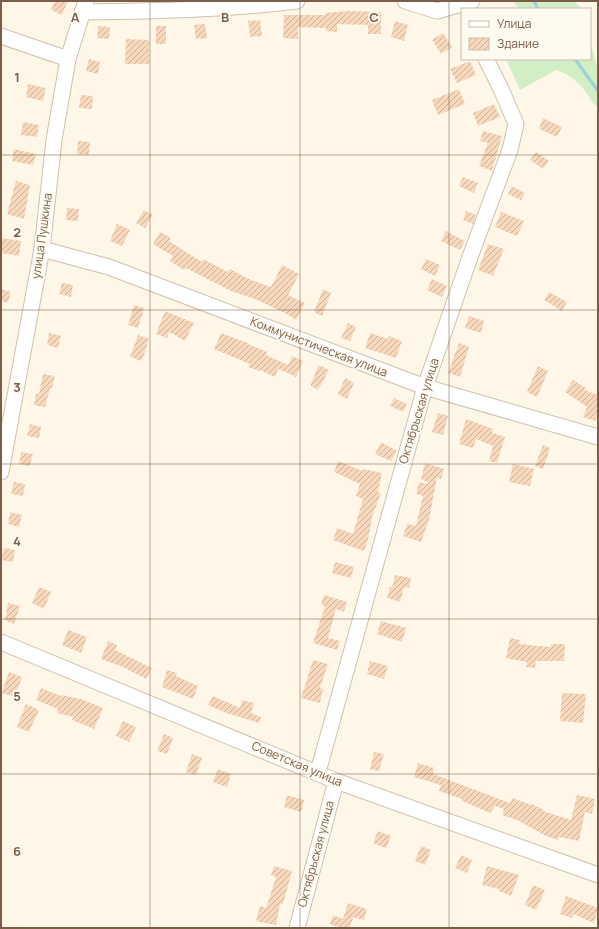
<svg xmlns="http://www.w3.org/2000/svg" width="599" height="929" font-family="Manrope,sans-serif">
<defs>
<pattern id="building-hatch" width="6" height="6" patternUnits="userSpaceOnUse"><rect width="6" height="6" fill="#f7d8bc"/><path d="M-1 1l2-2M0 6l6-6M5 7l2-2" fill="none" stroke="#cdb29b"/></pattern>
</defs>
<rect width="100%" height="100%" fill="#fef7e8"/>
<!-- grass -->
<g fill="#d2eec4">
<path d="M513 1H574L582 9H519Z"/>
<path d="M590 42 598 69V108C590 101 587 92 580 85 574 78 565 73 556 70L520 90 506 59H590Z"/>
</g>
<g fill="none" stroke-linecap="round" stroke-linejoin="round">
<!-- stream -->
<g stroke="#9ecfdd" stroke-width="3">
<path d="M534 1 538 9"/>
<path d="M575 59 598 91"/>
</g>
</g>
<!-- building -->
<g fill="url(#building-hatch)">
<path d="M55 1H68L62 15 51 10Z"/>
<path d="M348 11 381 12V34H368V25L337 24V32L326 31V28L298 27V39L283 38 284 15H326V13Z"/>
<path d="M260 20 262 36 250 37 248 21Z"/>
<path d="M395 21 408 25 404 41 391 37Z"/>
<path d="M205 24 207 38 196 39 194 25Z"/>
<path d="M98 26 110 27 109 39 97 38Z"/>
<rect x="156" y="26" width="10" height="18"/>
<path d="M443 33 452 47 441 54 432 40Z"/>
<path d="M126 39 149 40V64H125Z"/>
<path d="M89 59 100 62 98 74 86 71Z"/>
<path d="M470 61 476 75 457 83 450 69Z"/>
<path d="M28 84 46 88 43 101 26 97Z"/>
<path d="M459 89 465 104 438 115 432 100Z"/>
<path d="M81 95 93 96 92 109 79 108Z"/>
<path d="M494 104 500 117 478 126 473 113Z"/>
<path d="M543 118 562 127 557 137 539 129Z"/>
<path d="M23 122 39 125 37 137 21 135Z"/>
<path d="M483 131 502 136 492 171 479 166 488 143 480 141Z"/>
<path d="M78 141 90 142 89 155 77 154Z"/>
<path d="M14 149 36 154 33 165 12 161Z"/>
<path d="M536 152 549 161 543 169 530 160Z"/>
<path d="M463 177 478 183 474 193 459 186Z"/>
<path d="M16 181 30 185 24 219 7 214Z"/>
<path d="M512 186 525 193 521 200 508 194Z"/>
<path d="M67 208 79 209 78 221 66 220Z"/>
<path d="M144 210 153 215 145 228 136 223Z"/>
<path d="M466 211 476 215 473 224 463 220Z"/>
<path d="M501 212 524 221 517 236 495 227Z"/>
<path d="M117 224 130 230 122 246 110 241Z"/>
<path d="M446 231 465 241 460 250 441 241Z"/>
<path d="M160 232 171 238 169 241 202 262 203 259 228 272 230 269 251 280 271 287 282 265 299 274 288 295 305 303 296 320 285 313 255 299 231 291 186 268 184 270 170 261 173 256 153 244Z"/>
<path d="M1 238 21 241 19 256 1 253Z"/>
<path d="M488 244 504 249 493 276 478 270Z"/>
<path d="M426 259 440 265 435 276 421 269Z"/>
<path d="M432 279 447 286 442 297 427 290Z"/>
<path d="M62 283 73 285 71 297 59 294Z"/>
<path d="M1 289 11 292 8 303 1 301Z"/>
<path d="M323 289 331 293 322 316 314 312Z"/>
<path d="M549 292 567 302 562 311 544 300Z"/>
<path d="M134 305 144 308 138 328 128 325Z"/>
<path d="M165 311 194 323 185 341 169 332 167 338 156 334Z"/>
<path d="M469 316 484 321 481 333 465 328Z"/>
<path d="M348 323 356 327 350 341 341 338Z"/>
<path d="M49 333 61 336 58 348 47 345Z"/>
<path d="M221 333 248 343V344L267 352 266 355 288 365 292 356 303 361 296 377 278 369 275 377 260 370V371L248 367 250 364 214 349Z"/>
<path d="M370 333 388 339 389 336 402 341 396 358 365 348Z"/>
<path d="M138 335 149 339 142 361 130 357Z"/>
<path d="M459 343 469 347 460 377 448 373Z"/>
<path d="M319 365 329 370 318 390 311 386V383Z"/>
<path d="M538 366 548 371 537 397 527 392Z"/>
<path d="M43 374 55 376 52 388H50L45 407 34 405 36 393 39 394Z"/>
<path d="M345 378 354 383 347 399 338 394Z"/>
<path d="M573 380 586 388 584 390 598 395V413L595 421 583 417 587 407 565 392Z"/>
<path d="M394 398 407 404 403 412 390 406Z"/>
<path d="M438 413 448 416 443 435 432 432Z"/>
<path d="M466 419 493 429 492 433 505 437 497 463 489 461 493 446 476 439 473 448 459 444Z"/>
<path d="M30 424 41 427 39 438 27 436Z"/>
<path d="M381 442 397 451 391 461 375 454Z"/>
<path d="M543 445 550 448 543 469 535 466Z"/>
<path d="M21 452 33 454 30 466 19 464Z"/>
<path d="M338 461 363 471V469L382 473 378 492 381 493 372 517 368 540 364 551 333 540 337 528 353 534 363 499 356 496 360 484 334 472Z"/>
<path d="M425 463 444 469 441 479 437 477 429 520 421 542 403 536 407 524 416 526 423 496 416 494 419 482 427 484 428 482 421 479Z"/>
<path d="M513 464 534 469 530 486 509 482Z"/>
<path d="M14 482 25 484 23 496 11 494Z"/>
<path d="M10 512 22 515 19 527 8 524Z"/>
<path d="M4 548 15 550 13 562 1 560Z"/>
<path d="M335 562 354 567 351 578 332 573Z"/>
<path d="M395 575 411 578 409 588 404 587 400 602 387 598 390 587 392 588Z"/>
<path d="M39 587 51 592 44 609 32 603Z"/>
<path d="M324 595 347 602 344 612 336 609 328 638 340 641 337 650 313 643 325 606 321 605Z"/>
<path d="M8 603 20 606 14 624 5 620Z"/>
<path d="M381 621 406 628 402 642 377 634Z"/>
<path d="M68 630 87 637 81 653 62 645Z"/>
<path d="M510 638 520 640 519 644 551 647V644H565L564 661H536L535 668 526 667 527 662 506 658Z"/>
<path d="M108 641 117 645 115 650 152 668 146 679 123 667 101 659Z"/>
<path d="M313 660 328 664 320 688 323 689 320 703 301 698Z"/>
<path d="M370 661 388 666 384 679 367 674Z"/>
<path d="M167 670 177 673 176 676 198 686 193 699 162 687Z"/>
<path d="M9 672 22 677 15 697 2 693Z"/>
<path d="M41 688 61 696 62 695 81 699 103 708 94 729 72 720 73 717 57 713 58 709 36 700Z"/>
<path d="M562 693 586 694 583 723 560 721Z"/>
<path d="M213 696 240 708 242 700 254 703 251 713 261 717 259 723 226 713 208 705Z"/>
<path d="M26 704 39 710 29 732 17 727Z"/>
<path d="M123 721 136 727 129 742 116 736Z"/>
<path d="M164 734 173 738 167 754 157 751Z"/>
<path d="M374 752 384 754 379 771 370 769Z"/>
<path d="M192 754 202 758 196 775 186 772Z"/>
<path d="M418 763 434 768 433 774 510 803 512 798 532 805V804L544 810 543 811 571 820 577 795 595 799 592 814 585 812 579 841 559 837 558 840 546 836 517 820 502 815 504 809 495 806 490 813 462 801V799L439 791 441 785 414 777Z"/>
<path d="M218 769 231 774 227 787 213 782Z"/>
<path d="M287 795 304 800 301 812 284 807Z"/>
<path d="M378 831 391 836 386 848 373 843Z"/>
<path d="M421 846 431 850 425 865 415 861Z"/>
<path d="M461 855 472 860 467 873 455 868Z"/>
<path d="M274 866 292 871 283 904H280L276 925 256 921 260 906 266 908 276 877 271 875Z"/>
<path d="M487 866 519 875 511 896 499 891V889L482 885Z"/>
<path d="M533 885 545 890 536 910 525 905Z"/>
<path d="M566 896 598 908 594 923 573 914 572 918 560 914Z"/>
<path d="M348 903 367 909 364 920 353 917 350 928H342L330 924 333 915 343 919Z"/>
</g>
<g fill="none" stroke-linecap="round" stroke-linejoin="round">
<!-- minor casing -->
<g stroke="#d3bfab" stroke-width="17">
<g id="minor">
<path d="M405 1 437 11 472 1"/>
<path d="M82 12C154 11 225 10 297 1"/>
<path d="M1 36 68 59"/>
<path d="M42 249 109 267 425 387 598 437"/>
<path d="M1 472 42 249 54 140 68 59 86 1"/>
<path d="M1 642 336 781 598 875"/>
<path d="M318 772 425 387 470 257 510 150 516 124 501 89 486 59"/>
<path d="M297 928 336 781"/>
</g>
</g>
<!-- minor -->
<use href="#minor" stroke="#fff" stroke-width="15"/>
</g>
<!-- grid -->
<path fill="none" stroke="#7c5e48" stroke-width="1" stroke-opacity="0.55" d="M150 1V928M300 1V928M449 1V928M1 155H598M1 310H598M1 464H598M1 619H598M1 774H598"/>
<g text-anchor="middle" stroke-width="3.5" stroke-linejoin="round" paint-order="stroke">
<!-- street labels -->
<g font-size="12" fill="#7c5e48" stroke="#fffaf0">
<text transform="translate(42 236) rotate(-82)" y="4">улица Пушкина</text>
<text transform="translate(319 347) rotate(21)" y="4">Коммунистическая улица</text>
<text transform="translate(419 411) rotate(-73)" y="4">Октябрьская улица</text>
<text transform="translate(297 764) rotate(23)" y="4">Советская улица</text>
<text transform="translate(316 854) rotate(-75)" y="4">Октябрьская улица</text>
</g>
</g>
<g font-size="13" text-anchor="middle" font-weight="bold" fill="#7c5e48" stroke="#fffaf0" stroke-width="3.5" stroke-linejoin="round" paint-order="stroke">
<text x="75" y="22">A</text>
<text x="225" y="22">B</text>
<text x="374" y="22">C</text>
<text x="17" y="82">1</text>
<text x="17" y="237">2</text>
<text x="17" y="392">3</text>
<text x="17" y="546">4</text>
<text x="17" y="701">5</text>
<text x="17" y="856">6</text>
</g>
<!-- border -->
<rect width="599" height="929" fill="none" stroke="#7c5e48" stroke-width="4"/>
<!-- legend -->
<rect x="461" y="8" width="130" height="52" fill="#fffaf0" stroke="#cbbcad"/>
<rect x="469" y="21" width="20" height="6" fill="#ffffff" stroke="#cbbcad"/>
<text x="497" y="28" font-size="12" fill="#7c5e48">Улица</text>
<rect x="469" y="38" width="20" height="12" fill="url(#building-hatch)" stroke="#cbbcad"/>
<text x="497" y="48" font-size="12" fill="#7c5e48">Здание</text>
</svg>
